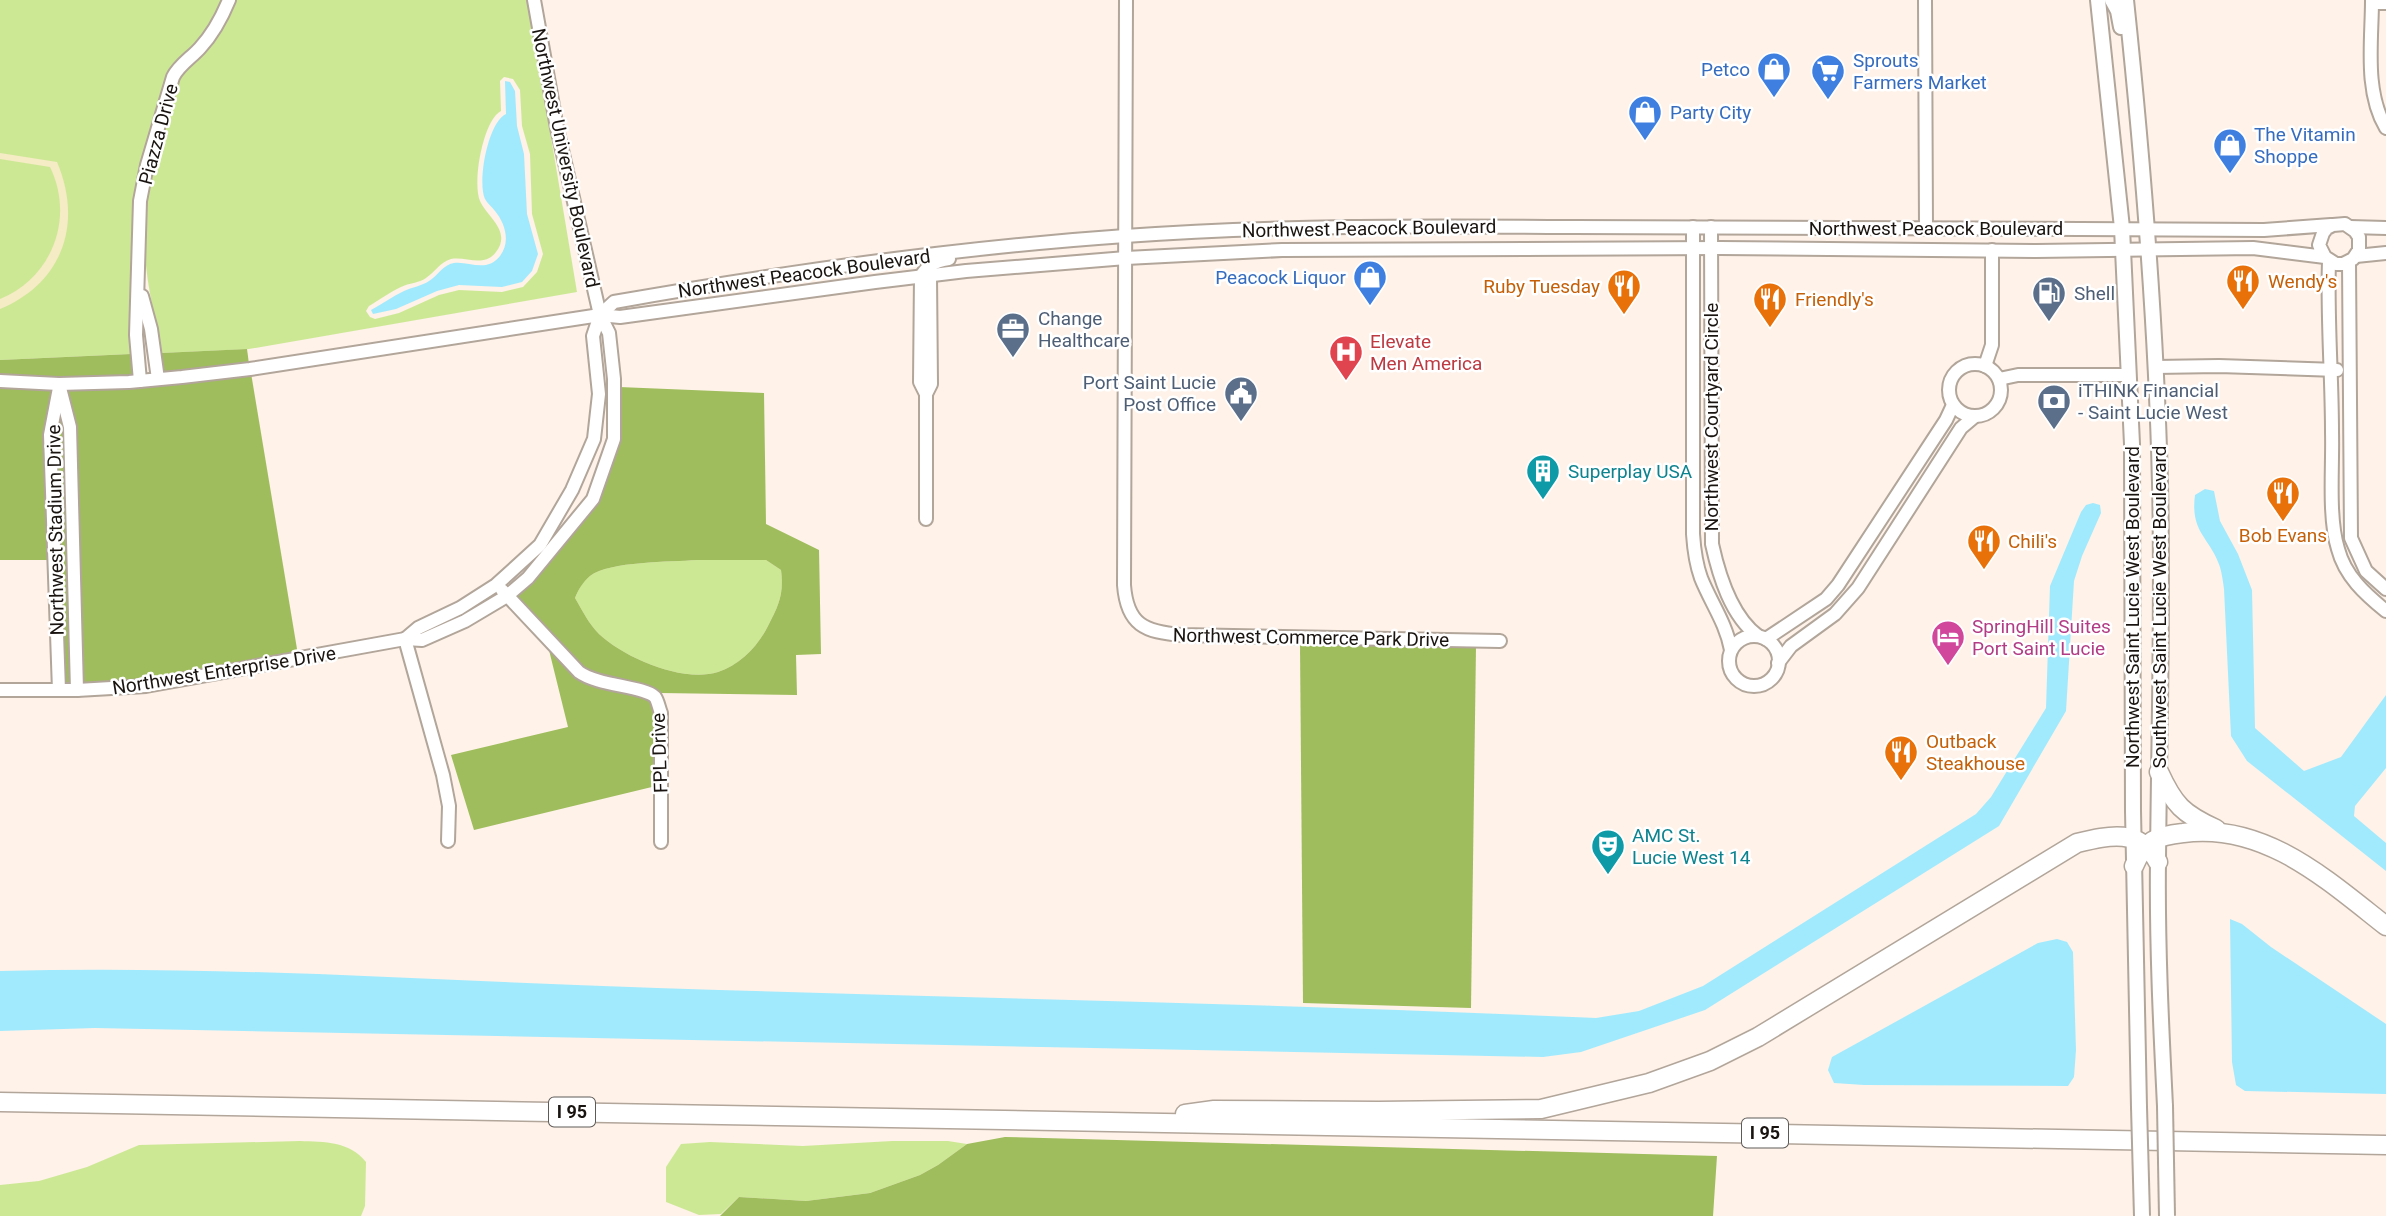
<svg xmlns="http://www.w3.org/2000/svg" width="2386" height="1216" font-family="Roboto,sans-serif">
<rect width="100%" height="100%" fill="#fef2e9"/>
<!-- green -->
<g fill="#cde895" fill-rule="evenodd">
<path d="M0 0H223L217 13 159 104 130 322 131 354 0 360Z"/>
<path d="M234 0H528L577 292 249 349 161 353C156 318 146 285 145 250 142 191 161 136 178 80 184 70 193 64 202 55 216 40 225 19 234 0ZM504 77 513 79 520 90 522 126 530 154 532 214 543 254 537 272 523 287 502 292 459 290 439 295 399 313 375 319 370 317 366 311 369 306C379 300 390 292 401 287 409 283 419 283 426 278 435 272 440 262 451 259 466 256 484 268 496 252 512 231 487 217 480 201 472 183 483 120 501 111L500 81Z"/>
<path d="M697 560H766L781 570C784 594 779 605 768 626 758 646 740 665 718 672 682 683 625 658 599 634 589 624 582 610 575 598 578 590 583 581 590 576 610 561 671 562 697 560Z"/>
<path d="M300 1141C325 1142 349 1141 366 1162L365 1206 361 1216H0V1185L39 1181 87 1167 139 1145Z"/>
<path d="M892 1141H948L967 1144 938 1165 920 1175 870 1193 806 1201 739 1197 721 1214 699 1215 666 1202V1167L681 1144 710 1142 803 1146Z"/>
</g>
<!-- forest -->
<g fill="#9fbd5c" fill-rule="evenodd">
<path d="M247 349 249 364 163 374 161 353Z"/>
<path d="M131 354 133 377 64 379 0 377V360Z"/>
<path d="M251 373 298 655 145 681 82 685 66 389Z"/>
<path d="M0 386 54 389 49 560H0Z"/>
<path d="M619 387 764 393 766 524 819 550 821 654 796 655 797 695 660 693V696L593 675 583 669 515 596 598 500ZM697 560H766L781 570C784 594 779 605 768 626 758 646 740 665 718 672 682 683 625 658 599 634 589 624 582 610 575 598 578 590 583 582 590 576 610 561 671 562 697 560Z"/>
<path d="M60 409 65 428 72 685 64 686 55 435Z"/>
<path d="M1358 643 1476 646 1471 1008 1303 1003 1300 644Z"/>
<path d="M548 646C559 658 572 676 587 684 603 691 638 688 650 700 661 712 656 768 656 786L474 830 451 755 568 727Z"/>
<path d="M1005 1137 1717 1156 1713 1216H720L739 1197 806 1201 870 1193 920 1175 938 1165 967 1144Z"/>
</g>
<!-- sand -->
<path fill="#f5ebc5" d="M0 153 57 162C83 223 63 283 0 309V299C52 278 75 218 50 167L0 159Z"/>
<!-- water -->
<g fill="#a1eafe">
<path d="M505 81 510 82 515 91 517 126 524 154 527 214 538 254 532 271 522 282 502 287 459 285 437 291 396 309 373 314 371 310C382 304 393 296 404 291 412 287 422 286 429 281 436 277 441 268 450 264 465 258 485 275 500 256 511 242 505 223 495 211 492 207 487 203 485 199 477 182 488 122 506 114Z"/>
<path d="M2205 489 2214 491 2220 521 2238 554 2252 590 2255 728 2304 771 2341 757 2386 695V768L2355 806 2354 816 2386 843V871L2247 761 2231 736 2224 589C2223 582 2222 574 2220 567 2210 537 2190 533 2195 495Z"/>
<path d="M2093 503 2100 505 2101 513 2082 556 2074 581 2066 711 1999 826 1705 1010 1581 1052 1543 1057 95 1028 0 1031V971C219 965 438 981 657 988 970 998 1283 1004 1596 1018L1639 1011 1703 986 1976 814 1991 797 2046 708 2050 586 2081 512 2086 505Z"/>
<path d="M2230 919 2242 924 2271 947 2386 1024V1094L2245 1091 2236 1085 2232 1062Z"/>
<path d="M2057 939 2067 942 2073 952 2076 1050 2074 1077 2068 1086 1864 1085 1834 1083 1828 1070 1832 1057 2038 943Z"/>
</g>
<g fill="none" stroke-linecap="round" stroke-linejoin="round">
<!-- minor casing -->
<g stroke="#b2a59a" stroke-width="16">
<g id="minor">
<path d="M1126 0 1124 585C1127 625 1145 632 1181 635L1500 641"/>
<path d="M1925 0 1926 228"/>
<path d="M2372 0C2372 41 2364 91 2386 128"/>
<path d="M2372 3H2386"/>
<path d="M1693 227V534C1694 549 1696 564 1701 578 1711 603 1726 623 1731 650"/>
<path d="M1711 227 1712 544C1719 576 1731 616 1758 636"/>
<path d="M2350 227 2386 228"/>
<path d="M2356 256 2386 253"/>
<path d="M2329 261C2327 318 2332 375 2332 432 2333 467 2328 517 2338 549 2345 576 2365 594 2386 611"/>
<path d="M2349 262 2351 538 2366 571 2386 589"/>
<path d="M142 296 151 329 158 379"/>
<circle cx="1975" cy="390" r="26"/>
<path d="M1985 366 1992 345V250"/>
<path d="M2155 367 2219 366 2337 370"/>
<path d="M1999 379 2018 375H2128"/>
<path d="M0 381 59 384 129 382 182 377 250 369 600 315 620 317 875 282 966 271 1126 258 1282 250 1720 248 2036 251 2253 248 2325 257 2336 264H2343L2353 259 2359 250V237L2355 231 2345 224 2333 225 2327 228 2323 233 2319 245 2325 257"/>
<path d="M140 381 136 335 140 201 147 165 173 77C179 65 191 58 200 48 213 34 222 17 229 0"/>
<path d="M59 384 70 427 77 690"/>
<path d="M59 388 50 435 59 690"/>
<path d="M926 394 920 382 921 276C928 265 935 261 949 259"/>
<path d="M926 519V394L931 384 930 276"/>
<path d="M502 590 579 672C598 686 644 686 655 697 658 701 659 709 661 713V842"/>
<circle cx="1754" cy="661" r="25"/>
<path d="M405 639 418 628 460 608 496 585 540 545 572 490 594 439 599 394 593 336 600 315 614 302C783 272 953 248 1125 236 1274 225 1424 226 1574 227 1804 227 2034 229 2264 230L2331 225"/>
<path d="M405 639 443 775 449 806 448 841"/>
<path d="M1766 639 1826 599 1838 585 1946 420 1953 405"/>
<path d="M1778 663 1791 646 1835 614 1858 588 1961 428 1974 417"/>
<path d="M0 690H77L146 686 405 639 422 640 465 621 507 596 528 578 593 499 614 439V379L609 333 600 315 557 128 534 0"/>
</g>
</g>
<!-- major casing -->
<g stroke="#b2a59a" stroke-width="18">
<g id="major">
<path d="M2098 0 2122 228 2132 444 2133 811 2139 1107"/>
<path d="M2112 0 2118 11 2121 27"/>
<path d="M2126 0C2143 161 2156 321 2160 483 2163 609 2159 735 2158 861 2157 943 2161 1025 2165 1106"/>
</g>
</g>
<!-- highway casing -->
<g stroke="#b2a59a" stroke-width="21">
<g id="highway">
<path d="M2159 772C2174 805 2183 814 2216 829"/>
<path d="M2134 866C2145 840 2156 836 2183 833 2264 822 2326 879 2386 926"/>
<path d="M0 1102 2386 1145"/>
<path d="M1185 1114 1214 1110 1378 1111 1541 1109 1649 1083 1710 1061 1758 1037 2077 843C2110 835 2140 828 2158 862"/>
</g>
</g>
<!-- minor -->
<use href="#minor" stroke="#fff" stroke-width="12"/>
<!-- major -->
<use href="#major" stroke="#fff" stroke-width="14"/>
<!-- highway -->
<use href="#highway" stroke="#fff" stroke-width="18"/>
<!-- major-bridge casing -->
<g stroke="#b2a59a" stroke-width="18" stroke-linecap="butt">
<g id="major-bridge">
<path d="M2165 1106 2167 1216"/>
<path d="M2139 1107 2142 1216"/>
</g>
</g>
<!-- major-bridge -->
<use href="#major-bridge" stroke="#fff" stroke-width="14"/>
</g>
<!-- icons -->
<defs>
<g id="shop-pin" transform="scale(1.75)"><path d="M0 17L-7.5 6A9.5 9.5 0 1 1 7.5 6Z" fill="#3f7fe0" stroke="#fff"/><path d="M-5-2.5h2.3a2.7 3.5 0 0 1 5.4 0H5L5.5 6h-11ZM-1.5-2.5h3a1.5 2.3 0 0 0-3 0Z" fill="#fff"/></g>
<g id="supermarket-pin" transform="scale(1.75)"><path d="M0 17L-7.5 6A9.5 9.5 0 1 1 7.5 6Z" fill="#3f7fe0" stroke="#fff"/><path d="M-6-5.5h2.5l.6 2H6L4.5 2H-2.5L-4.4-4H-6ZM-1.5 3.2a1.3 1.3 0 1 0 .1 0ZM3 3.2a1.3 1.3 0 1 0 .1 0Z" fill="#fff"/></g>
<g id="restaurant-pin" transform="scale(1.75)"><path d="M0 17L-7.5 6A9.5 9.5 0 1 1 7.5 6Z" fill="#e8710a" stroke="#fff"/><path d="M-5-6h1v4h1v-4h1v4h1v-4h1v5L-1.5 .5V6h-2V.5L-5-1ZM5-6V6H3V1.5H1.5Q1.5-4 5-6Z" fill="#fff"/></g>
<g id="fuel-pin" transform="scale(1.75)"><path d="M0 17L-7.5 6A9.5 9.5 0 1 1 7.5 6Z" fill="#5c6f8a" stroke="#fff"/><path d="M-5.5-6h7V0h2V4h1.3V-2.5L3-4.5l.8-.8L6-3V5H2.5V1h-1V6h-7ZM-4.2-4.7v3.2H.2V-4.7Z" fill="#fff"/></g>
<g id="office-pin" transform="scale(1.75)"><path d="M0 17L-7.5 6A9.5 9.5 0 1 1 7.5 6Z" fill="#5c6f8a" stroke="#fff"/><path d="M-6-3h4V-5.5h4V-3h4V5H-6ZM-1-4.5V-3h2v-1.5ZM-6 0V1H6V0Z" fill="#fff"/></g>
<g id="hospital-pin" transform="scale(1.75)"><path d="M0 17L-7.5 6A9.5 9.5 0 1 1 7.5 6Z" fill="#e0444e" stroke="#fff"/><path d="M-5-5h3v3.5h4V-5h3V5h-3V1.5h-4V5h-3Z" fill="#fff"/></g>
<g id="civic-pin" transform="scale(1.75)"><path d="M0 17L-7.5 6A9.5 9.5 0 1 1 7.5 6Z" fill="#5c6f8a" stroke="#fff"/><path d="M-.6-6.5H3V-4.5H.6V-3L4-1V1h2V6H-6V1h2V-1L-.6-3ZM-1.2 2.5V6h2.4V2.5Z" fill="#fff"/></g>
<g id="bank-pin" transform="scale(1.75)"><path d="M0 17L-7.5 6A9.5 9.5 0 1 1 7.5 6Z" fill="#5c6f8a" stroke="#fff"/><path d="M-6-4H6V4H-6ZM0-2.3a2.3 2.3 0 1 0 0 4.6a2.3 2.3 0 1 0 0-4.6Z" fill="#fff"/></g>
<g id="building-pin" transform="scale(1.75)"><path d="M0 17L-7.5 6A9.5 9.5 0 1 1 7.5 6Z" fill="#0f9aa8" stroke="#fff"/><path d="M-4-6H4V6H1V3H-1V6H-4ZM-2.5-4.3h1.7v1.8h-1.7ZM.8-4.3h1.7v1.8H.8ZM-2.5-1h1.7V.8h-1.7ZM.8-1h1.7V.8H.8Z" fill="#fff"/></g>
<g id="hotel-pin" transform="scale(1.75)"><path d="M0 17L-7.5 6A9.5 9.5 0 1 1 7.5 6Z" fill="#d1479c" stroke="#fff"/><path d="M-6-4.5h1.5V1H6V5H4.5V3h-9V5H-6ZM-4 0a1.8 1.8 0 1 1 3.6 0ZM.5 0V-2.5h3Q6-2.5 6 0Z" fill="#fff"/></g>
<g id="theatre-pin" transform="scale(1.75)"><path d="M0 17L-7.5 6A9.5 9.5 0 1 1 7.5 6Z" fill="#0f9aa8" stroke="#fff"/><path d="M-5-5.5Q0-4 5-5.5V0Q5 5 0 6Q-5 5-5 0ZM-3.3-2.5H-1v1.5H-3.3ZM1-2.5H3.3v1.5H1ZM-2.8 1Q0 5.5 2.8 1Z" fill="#fff"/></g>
</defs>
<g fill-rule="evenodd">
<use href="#shop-pin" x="1774" y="69"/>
<use href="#supermarket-pin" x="1828" y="71"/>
<use href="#shop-pin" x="1645" y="112"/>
<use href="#shop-pin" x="2230" y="145"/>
<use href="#shop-pin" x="1370" y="277"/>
<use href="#restaurant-pin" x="2243" y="281"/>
<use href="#restaurant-pin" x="1624" y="286"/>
<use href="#fuel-pin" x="2049" y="293"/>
<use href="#restaurant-pin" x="1770" y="299"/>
<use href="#office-pin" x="1013" y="329"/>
<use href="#hospital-pin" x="1346" y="352"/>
<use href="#civic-pin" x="1241" y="393"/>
<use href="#bank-pin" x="2054" y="401"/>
<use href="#building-pin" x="1543" y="471"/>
<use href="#restaurant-pin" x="2283" y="493"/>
<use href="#restaurant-pin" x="1984" y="541"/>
<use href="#hotel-pin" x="1948" y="637"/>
<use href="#restaurant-pin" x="1901" y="752"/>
<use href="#theatre-pin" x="1608" y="846"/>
</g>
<g text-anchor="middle" stroke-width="5" stroke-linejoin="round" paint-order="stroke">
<!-- shield labels -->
<g fill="#fff" stroke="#5e5a58" stroke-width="2">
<rect x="549" y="1097.5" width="46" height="29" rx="5"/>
<rect x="1742" y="1118.5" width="46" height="29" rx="5"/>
</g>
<g font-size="18" font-weight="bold" fill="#191410">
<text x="572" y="1118">I 95</text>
<text x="1765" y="1139">I 95</text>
</g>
<!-- shop labels -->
<g font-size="19" fill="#366cbe" stroke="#fff" text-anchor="start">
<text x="1853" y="67">Sprouts<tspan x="1853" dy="22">Farmers Market</tspan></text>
<text x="1750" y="76" text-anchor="end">Petco</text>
<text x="1670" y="119">Party City</text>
<text x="2254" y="141">The Vitamin<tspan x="2254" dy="22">Shoppe</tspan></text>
<text x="1346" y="284" text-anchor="end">Peacock Liquor</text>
</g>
<!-- street labels -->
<g font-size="19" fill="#191410" stroke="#fff">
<text transform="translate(158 134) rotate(-75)" y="7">Piazza Drive</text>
<text transform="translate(566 158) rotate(78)" y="7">Northwest University Boulevard</text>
<text transform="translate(1369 228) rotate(-1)" y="7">Northwest Peacock Boulevard</text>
<text x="1936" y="235">Northwest Peacock Boulevard</text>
<text transform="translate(804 273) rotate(-8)" y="7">Northwest Peacock Boulevard</text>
<text transform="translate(1711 417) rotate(-90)" y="7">Northwest Courtyard Circle</text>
<text transform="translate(55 530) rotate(-91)" y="7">Northwest Stadium Drive</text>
<text transform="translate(2132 607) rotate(-90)" y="7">Northwest Saint Lucie West Boulevard</text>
<text transform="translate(2159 607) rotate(-90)" y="7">Southwest Saint Lucie West Boulevard</text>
<text transform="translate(1311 637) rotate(1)" y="7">Northwest Commerce Park Drive</text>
<text transform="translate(224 670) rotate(-9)" y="7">Northwest Enterprise Drive</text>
<text transform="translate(659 753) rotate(-92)" y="7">FPL Drive</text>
</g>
<!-- food labels -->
<g font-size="19" fill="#c56008" stroke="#fff" text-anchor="start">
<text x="2268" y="288">Wendy's</text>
<text x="1600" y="293" text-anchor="end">Ruby Tuesday</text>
<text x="1795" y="306">Friendly's</text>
<text x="2283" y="542" text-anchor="middle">Bob Evans</text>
<text x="2008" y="548">Chili's</text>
<text x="1926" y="748">Outback<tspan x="1926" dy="22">Steakhouse</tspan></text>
</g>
<!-- service labels -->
<g font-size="19" fill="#4e5e75" stroke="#fff" text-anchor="start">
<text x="2074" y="300">Shell</text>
<text x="1038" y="325">Change<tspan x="1038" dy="22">Healthcare</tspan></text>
<text x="1216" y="389" text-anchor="end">Port Saint Lucie<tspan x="1216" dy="22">Post Office</tspan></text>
<text x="2078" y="397">iTHINK Financial<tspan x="2078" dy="22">- Saint Lucie West</tspan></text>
</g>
<!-- health labels -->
<g font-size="19" fill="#be3a42" stroke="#fff" text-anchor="start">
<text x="1370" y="348">Elevate<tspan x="1370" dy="22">Men America</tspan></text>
</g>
<!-- culture labels -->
<g font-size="19" fill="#0d838f" stroke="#fff" text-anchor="start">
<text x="1568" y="478">Superplay USA</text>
<text x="1632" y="842">AMC St.<tspan x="1632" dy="22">Lucie West 14</tspan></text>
</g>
<!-- hotel labels -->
<g font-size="19" fill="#b23c85" stroke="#fff" text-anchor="start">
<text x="1972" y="633">SpringHill Suites<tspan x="1972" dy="22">Port Saint Lucie</tspan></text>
</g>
</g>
</svg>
